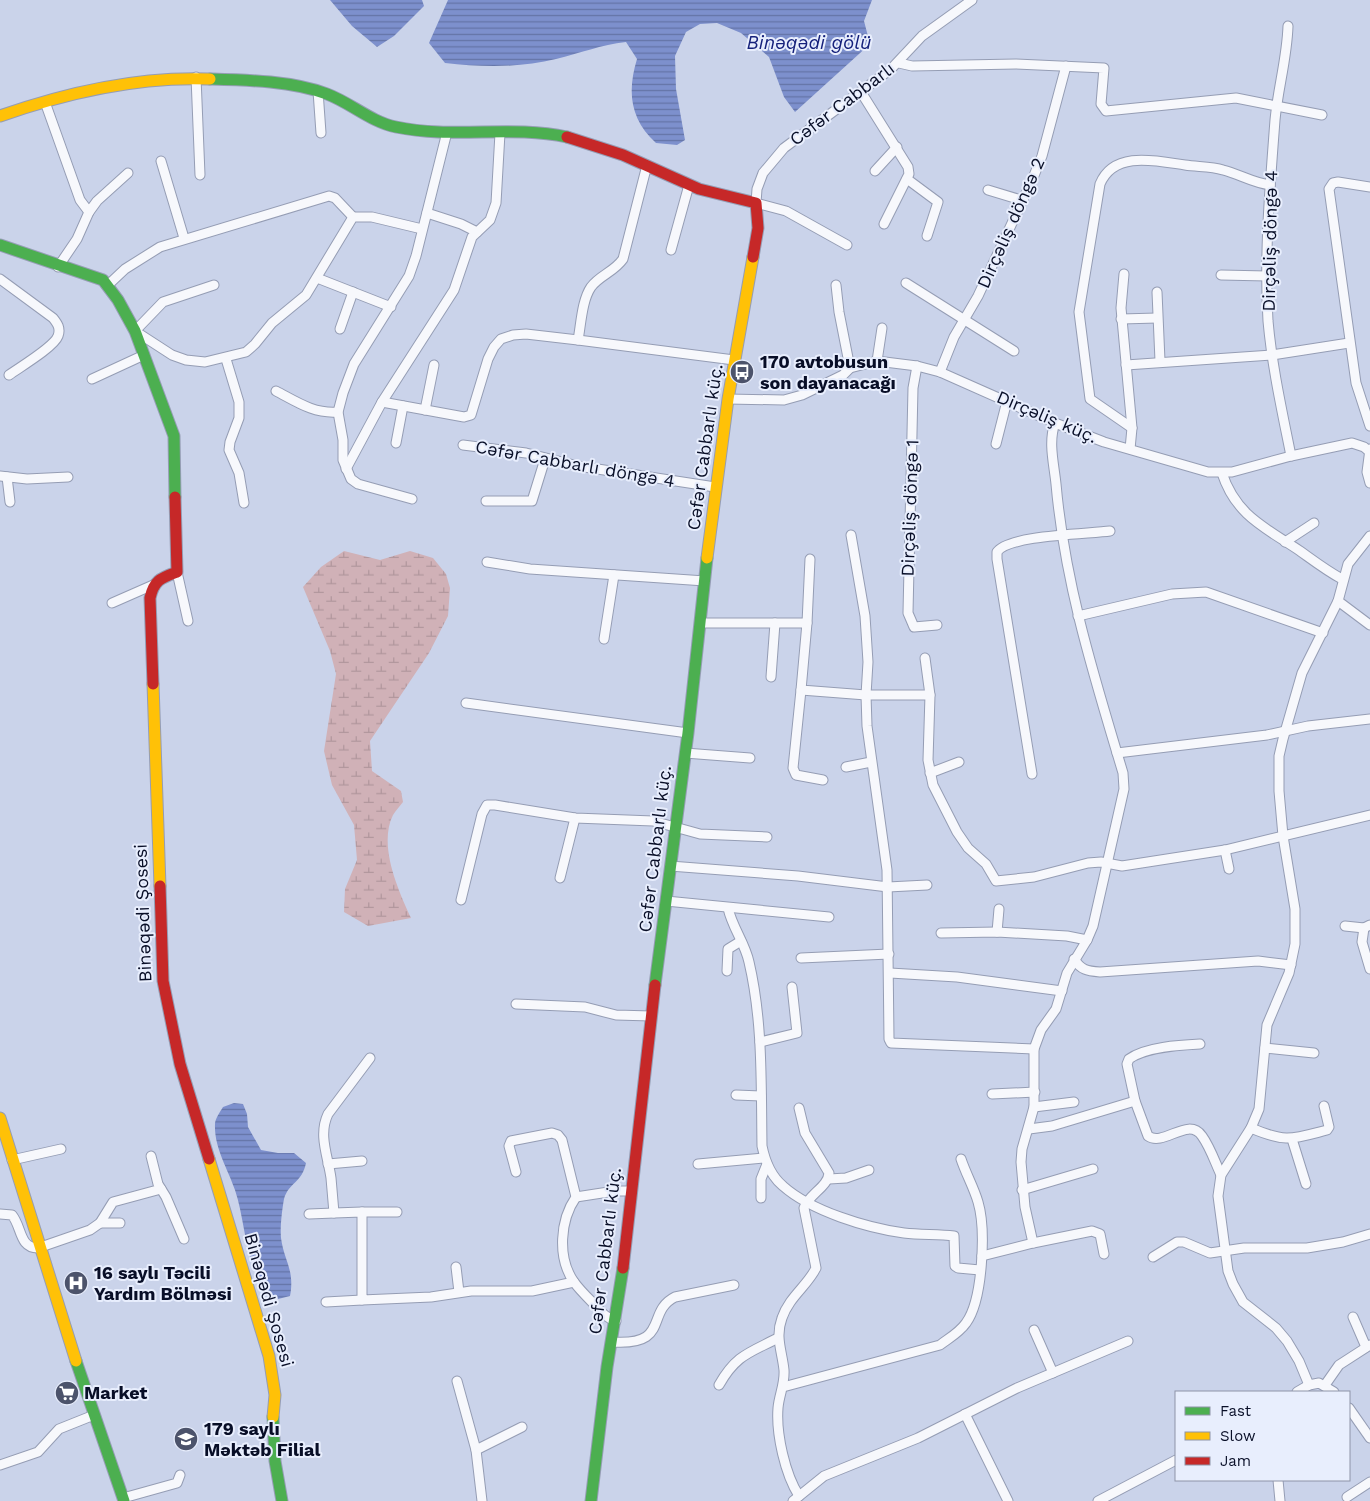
<svg xmlns="http://www.w3.org/2000/svg" width="1370" height="1501" font-family="'Work Sans',sans-serif">
<defs>
<pattern id="wetland-marsh" width="20" height="14" patternUnits="userSpaceOnUse" patternTransform="scale(1.25)"><rect width="20" height="14" fill="#d0b1b7"/><path d="M1 5h8M5 5V1M11 12h8M15 12V8" fill="none" stroke="#b1979d"/></pattern>
<pattern id="water-rules" width="6" height="5" patternUnits="userSpaceOnUse" patternTransform="scale(1.25)"><rect width="6" height="5" fill="#7d90cd"/><path d="M0 2.5h6" fill="none" stroke="#6474a6"/></pattern>
</defs>
<rect width="100%" height="100%" fill="#cad3ea"/>
<!-- wetland -->
<path fill="url(#wetland-marsh)" d="M344 551 380 560 410 551 433 558 446 574 450 588 448 616 429 653 370 741 372 771 401 791 403 802C400 806 396 810 393 815 378 845 398 890 411 918L368 926 344 912 345 889 357 860 354 825 332 785 324 751 336 674 330 651 303 587 321 567Z"/>
<!-- water -->
<g fill="url(#water-rules)">
<path d="M330 0H422L424 6 394 36 377 47 352 26Z"/>
<path d="M448 0H872L864 21 870 44 795 112 784 97 769 57 741 33 717 23 700 24 686 32 675 56 676 89 685 140 677 145 656 143C630 119 627 92 637 59L626 42C601 45 580 53 556 59 520 68 481 67 445 63L429 43Z"/>
<path d="M234 1103 243 1104 247 1114 248 1127 261 1150 278 1153H294L306 1163C302 1183 289 1182 284 1199 282 1210 280 1227 281 1238 284 1261 295 1270 290 1296L278 1299C244 1277 247 1225 235 1190 228 1169 214 1148 215 1124 215 1119 220 1112 223 1107Z"/>
</g>
<g fill="none" stroke-linecap="round" stroke-linejoin="round">
<!-- street casing -->
<g stroke="#959db4" stroke-width="11">
<g id="street">
<path d="M1288 26C1287 58 1278 88 1275 120 1270 187 1264 254 1268 321 1272 366 1282 411 1291 456"/>
<path d="M899 63 912 66 1016 64 1104 68 1101 104 1106 111 1236 98 1322 115"/>
<path d="M196 77 200 175"/>
<path d="M318 91 321 133"/>
<path d="M861 92 908 167 909 174 884 224"/>
<path d="M45 102 80 200 89 212"/>
<path d="M500 133 496 203 490 220 472 237 454 290 382 402 464 417 471 415 488 359 494 347 501 339 513 335 526 334 578 340 734 360"/>
<path d="M161 161 184 238"/>
<path d="M875 171 897 147"/>
<path d="M907 179 938 202 927 236"/>
<path d="M1370 187 1338 182 1333 183 1329 189 1356 383 1370 426"/>
<path d="M988 190 1021 200"/>
<path d="M427 213 461 224 477 232"/>
<path d="M847 245 786 211 756 203 757 189 763 173 784 148 891 69 922 36 972 0"/>
<path d="M671 250 689 185"/>
<path d="M58 267 77 239 89 212 97 201 128 173"/>
<path d="M1124 274 1121 308 1132 428 1130 449"/>
<path d="M1221 275 1267 276"/>
<path d="M317 278 391 307"/>
<path d="M0 279 53 318C57 323 61 328 58 336 54 347 20 367 9 375"/>
<path d="M906 283 1014 351"/>
<path d="M108 285 125 269 160 247 329 196 335 198 353 217"/>
<path d="M214 285 163 302 135 331 172 355 186 360 205 362 246 352 255 344 272 323 306 295 353 217H372L422 229"/>
<path d="M836 285 839 312 850 368"/>
<path d="M1157 292 1160 361"/>
<path d="M1121 319 1157 318"/>
<path d="M340 329 353 292"/>
<path d="M578 340C581 324 582 300 591 287 600 275 614 272 623 259L647 165"/>
<path d="M226 359 239 402V418L230 442 229 450 239 473 244 503"/>
<path d="M877 361 882 328"/>
<path d="M1126 365 1272 355 1349 343"/>
<path d="M917 366 913 388 908 613 914 627 937 625"/>
<path d="M940 372 954 337 978 296 1033 178 1042 156 1066 66"/>
<path d="M92 379 144 355"/>
<path d="M276 391C297 402 314 414 338 412"/>
<path d="M728 399 784 400 802 395 843 375 850 368 877 361 917 366 940 372 1055 423 1104 442 1208 472H1232L1291 456 1352 443 1364 447 1370 452"/>
<path d="M425 410 434 365"/>
<path d="M1132 428 1090 399 1079 312 1100 184C1114 150 1157 161 1185 165 1198 167 1211 166 1223 170 1239 174 1253 183 1270 185"/>
<path d="M396 443 403 406"/>
<path d="M996 444 1007 401"/>
<path d="M463 445 526 453 578 466 715 487"/>
<path d="M1370 449 1367 472 1370 483"/>
<path d="M346 469 382 402"/>
<path d="M1222 473C1236 516 1266 528 1300 551 1314 561 1327 571 1342 579"/>
<path d="M0 476 27 479 68 477"/>
<path d="M7 477 10 502"/>
<path d="M412 499 358 484 351 479 343 460V440L338 412 343 393 354 364 409 276 416 256 447 132"/>
<path d="M486 501H532L545 459"/>
<path d="M851 535 865 616 868 662 866 695 867 726 887 870 889 1039 891 1043 1034 1049"/>
<path d="M1285 542 1314 523"/>
<path d="M487 562 530 569 705 581"/>
<path d="M177 572 188 621"/>
<path d="M1338 601 1370 625"/>
<path d="M112 603 153 585"/>
<path d="M1078 616 1172 594 1206 592 1323 633"/>
<path d="M700 623H807L801 690 866 695H930L928 760 933 785 957 832 968 848 986 864 996 881 1034 877 1088 863 1101 862 1122 866 1225 850 1370 815"/>
<path d="M807 623 810 559"/>
<path d="M604 639 614 575"/>
<path d="M925 658 930 695"/>
<path d="M771 677 775 623"/>
<path d="M801 690 793 768 796 775 823 780"/>
<path d="M466 703 688 733"/>
<path d="M685 753 750 758"/>
<path d="M1117 753 1267 735 1308 726 1370 719"/>
<path d="M846 767 871 762"/>
<path d="M930 773 959 762"/>
<path d="M1032 774 997 559V552C1008 535 1088 534 1110 531"/>
<path d="M1225 850 1229 869"/>
<path d="M670 866 798 876 888 887 927 885"/>
<path d="M560 878 575 818"/>
<path d="M461 900 482 814 487 805H495L575 818 653 821 700 834 767 837"/>
<path d="M666 901 829 917"/>
<path d="M728 908C732 927 745 943 749 962 763 1022 761 1084 762 1146 765 1161 771 1176 783 1186 811 1211 867 1228 904 1233 921 1235 938 1234 954 1236L955 1266 958 1268 980 1270"/>
<path d="M1370 925 1364 928 1362 942 1370 969"/>
<path d="M1345 926 1364 928"/>
<path d="M997 932 999 909"/>
<path d="M941 933 997 932 1067 936 1087 940"/>
<path d="M801 958 889 954"/>
<path d="M1074 959C1081 970 1087 971 1100 972L1258 961 1291 965"/>
<path d="M727 971 728 949 741 941"/>
<path d="M890 973 957 977 1062 991"/>
<path d="M516 1004 585 1007 616 1015 651 1016"/>
<path d="M760 1042 797 1033 792 987"/>
<path d="M1200 1044C1180 1045 1145 1047 1129 1059L1127 1064 1135 1101 1148 1136C1164 1147 1188 1116 1202 1136 1210 1147 1215 1162 1221 1175"/>
<path d="M1265 1048 1314 1053"/>
<path d="M370 1058 328 1114C318 1135 328 1156 331 1178 332 1190 333 1202 334 1213L362 1212V1300L431 1297 471 1291H532L574 1282"/>
<path d="M992 1094 1035 1092"/>
<path d="M736 1095 761 1096"/>
<path d="M1034 1107 1074 1102"/>
<path d="M799 1108 805 1133 829 1173C828 1187 809 1194 804 1208L816 1268C808 1285 789 1297 782 1318 775 1337 782 1351 784 1370 785 1384 779 1395 778 1408 776 1434 785 1474 799 1496"/>
<path d="M1251 1128C1286 1143 1292 1139 1327 1130L1329 1127 1324 1106"/>
<path d="M1029 1129 1052 1126 1135 1101"/>
<path d="M1292 1139 1306 1184"/>
<path d="M151 1156 158 1184 166 1197 184 1239"/>
<path d="M12 1160 61 1149"/>
<path d="M328 1164 362 1161"/>
<path d="M698 1164 764 1158"/>
<path d="M516 1172 509 1146 511 1141 552 1133 558 1135 562 1140 576 1197C560 1220 557 1258 574 1282 579 1289 586 1296 592 1302 600 1310 605 1318 616 1321"/>
<path d="M829 1179 846 1178 869 1170"/>
<path d="M1022 1190 1093 1169"/>
<path d="M576 1197 615 1191H630"/>
<path d="M761 1198V1179L767 1164"/>
<path d="M362 1212H397"/>
<path d="M0 1214 12 1215C22 1227 19 1248 38 1248L90 1230 100 1223 113 1202 161 1189"/>
<path d="M309 1214 334 1213"/>
<path d="M100 1223H120"/>
<path d="M1033 1243 1025 1207 1021 1162 1022 1149 1034 1107V1049L1041 1030 1056 1009 1067 973 1087 940 1093 926 1124 789 1123 773C1094 676 1065 585 1056 484 1054 464 1048 442 1055 423"/>
<path d="M982 1256 1033 1243 1092 1231 1100 1234 1104 1254"/>
<path d="M1153 1257 1177 1242H1184L1210 1253 1244 1248H1307L1343 1242 1370 1234"/>
<path d="M456 1267 459 1292"/>
<path d="M326 1302 362 1300"/>
<path d="M1353 1317 1366 1347"/>
<path d="M1034 1330 1053 1373"/>
<path d="M612 1342C671 1346 645 1312 675 1297L734 1285"/>
<path d="M457 1381 476 1450 482 1501"/>
<path d="M719 1385C736 1355 749 1353 778 1338"/>
<path d="M1309 1385 1299 1361 1287 1341 1276 1328 1243 1302 1233 1284 1228 1271 1218 1196 1221 1175 1251 1128 1259 1109 1267 1025 1289 973 1295 944V909L1283 836 1279 791V756L1283 739 1302 673 1338 601 1348 564 1370 536"/>
<path d="M1325 1385 1339 1365 1370 1345"/>
<path d="M783 1387 940 1345C949 1338 959 1333 966 1323 983 1300 986 1229 978 1202 974 1188 966 1174 961 1159"/>
<path d="M1297 1392 1309 1385 1319 1383 1334 1392"/>
<path d="M1349 1408 1370 1438"/>
<path d="M965 1414 1008 1501"/>
<path d="M476 1450 522 1427"/>
<path d="M0 1465 38 1452 59 1429 94 1415"/>
<path d="M1278 1480 1280 1501"/>
<path d="M1347 1497 1370 1482"/>
<path d="M123 1498 177 1483 180 1475"/>
<path d="M793 1501 824 1476 918 1438 1017 1388 1128 1341"/>
<path d="M1098 1501 1176 1460"/>
</g>
</g>
<!-- fast casing -->
<g stroke="#959db4" stroke-width="13">
<g id="fast">
<path d="M210 79C248 80 292 81 327 94 351 103 371 122 396 127 453 139 511 125 567 137"/>
<path d="M0 245 103 280 118 300 135 331 174 436 175 497"/>
<path d="M655 985 688 733 707 558"/>
<path d="M76 1361 124 1501"/>
<path d="M273 1417 275 1461 282 1501"/>
<path d="M591 1501 607 1367 623 1268"/>
</g>
</g>
<!-- slow casing -->
<g stroke="#959db4" stroke-width="13">
<g id="slow">
<path d="M0 116C68 92 138 76 210 79"/>
<path d="M707 558 728 399 753 257"/>
<path d="M153 684 160 886"/>
<path d="M0 1118 76 1361"/>
<path d="M209 1159 269 1356 275 1395 273 1417"/>
</g>
</g>
<!-- jam casing -->
<g stroke="#959db4" stroke-width="13">
<g id="jam">
<path d="M567 137 623 155 699 189 756 203 758 228 753 257"/>
<path d="M153 684 150 598C154 580 161 578 177 572L175 497"/>
<path d="M160 886 163 981 180 1064 209 1159"/>
<path d="M623 1268 655 985"/>
</g>
</g>
<!-- street -->
<use href="#street" stroke="#f7f8fc" stroke-width="9"/>
<!-- fast -->
<use href="#fast" stroke="#4caf50" stroke-width="11"/>
<!-- slow -->
<use href="#slow" stroke="#ffc107" stroke-width="11"/>
<!-- jam -->
<use href="#jam" stroke="#c62828" stroke-width="11"/>
</g>
<!-- icons -->
<defs>
<g id="bus-disc" transform="scale(1.25)"><circle r="9.5" fill="#4c536b" stroke="#e8eefd"/><path d="M-5-6H5V4H4V6H2V4H-2V6H-4V4H-5ZM-3.5-4V0h7V-4ZM-3.5 1.2v1.5H-2V1.2ZM2 1.2v1.5H3.5V1.2Z" fill="#fff"/></g>
<g id="hospital-disc" transform="scale(1.25)"><circle r="9.5" fill="#4c536b" stroke="#e8eefd"/><path d="M-5-5h3v3.5h4V-5h3V5h-3V1.5h-4V5h-3Z" fill="#fff"/></g>
<g id="supermarket-disc" transform="scale(1.25)"><circle r="9.5" fill="#4c536b" stroke="#e8eefd"/><path d="M-6-5.5h2.5l.6 2H6L4.5 2H-2.5L-4.4-4H-6ZM-1.5 3.2a1.3 1.3 0 1 0 .1 0ZM3 3.2a1.3 1.3 0 1 0 .1 0Z" fill="#fff"/></g>
<g id="school-disc" transform="scale(1.25)"><circle r="9.5" fill="#4c536b" stroke="#e8eefd"/><path d="M0-5L7-2L0 1L-7-2ZM-4 1L0 2.5L4 1V4Q0 6-4 4Z" fill="#fff"/></g>
</defs>
<g fill-rule="evenodd">
<use href="#bus-disc" x="742" y="372"/>
<use href="#hospital-disc" x="76" y="1283"/>
<use href="#supermarket-disc" x="67" y="1393"/>
<use href="#school-disc" x="186" y="1439"/>
</g>
<g text-anchor="middle" stroke-width="4" stroke-linejoin="round" paint-order="stroke">
<!-- street labels -->
<g font-size="18" fill="#080e27" stroke="#e8eefd">
<text transform="translate(842 104) rotate(-37)" y="6">Cəfər Cabbarlı</text>
<text transform="translate(1011 223) rotate(-66)" y="6">Dirçəliş döngə 2</text>
<text transform="translate(1270 241) rotate(-89)" y="6">Dirçəliş döngə 4</text>
<text transform="translate(1047 417) rotate(23)" y="6">Dirçəliş küç.</text>
<text transform="translate(705 447) rotate(-82)" y="6">Cəfər Cabbarlı küç.</text>
<text transform="translate(575 464) rotate(10)" y="6">Cəfər Cabbarlı döngə 4</text>
<text transform="translate(910 508) rotate(-88)" y="6">Dirçəliş döngə 1</text>
<text transform="translate(655 849) rotate(-83)" y="6">Cəfər Cabbarlı küç.</text>
<text transform="translate(143 913) rotate(-92)" y="6">Binəqədi Şosesi</text>
<text transform="translate(605 1251) rotate(-83)" y="6">Cəfər Cabbarlı küç.</text>
<text transform="translate(269 1300) rotate(74)" y="6">Binəqədi Şosesi</text>
</g>
<!-- poi labels -->
<g font-size="18" font-weight="bold" fill="#080e27" stroke="#e8eefd" text-anchor="start">
<text x="760" y="368">170 avtobusun<tspan x="760" dy="21">son dayanacağı</tspan></text>
<text x="94" y="1279">16 saylı Təcili<tspan x="94" dy="21">Yardım Bölməsi</tspan></text>
<text x="84" y="1399">Market</text>
<text x="204" y="1435">179 saylı<tspan x="204" dy="21">Məktəb Filial</tspan></text>
</g>
<!-- water labels -->
<g font-size="19" font-style="italic" fill="#15217b" stroke="#e8eefd">
<text x="809" y="49">Binəqədi gölü</text>
</g>
</g>
<!-- legend -->
<rect x="1175" y="1391" width="175" height="90" fill="#e8eefd" stroke="#8e94a7"/>
<rect x="1185" y="1407" width="25" height="8" fill="#4caf50" stroke="#8e94a7"/>
<text x="1220" y="1416" font-size="15" fill="#080e27">Fast</text>
<rect x="1185" y="1432" width="25" height="8" fill="#ffc107" stroke="#8e94a7"/>
<text x="1220" y="1441" font-size="15" fill="#080e27">Slow</text>
<rect x="1185" y="1457" width="25" height="8" fill="#c62828" stroke="#8e94a7"/>
<text x="1220" y="1466" font-size="15" fill="#080e27">Jam</text>
</svg>
